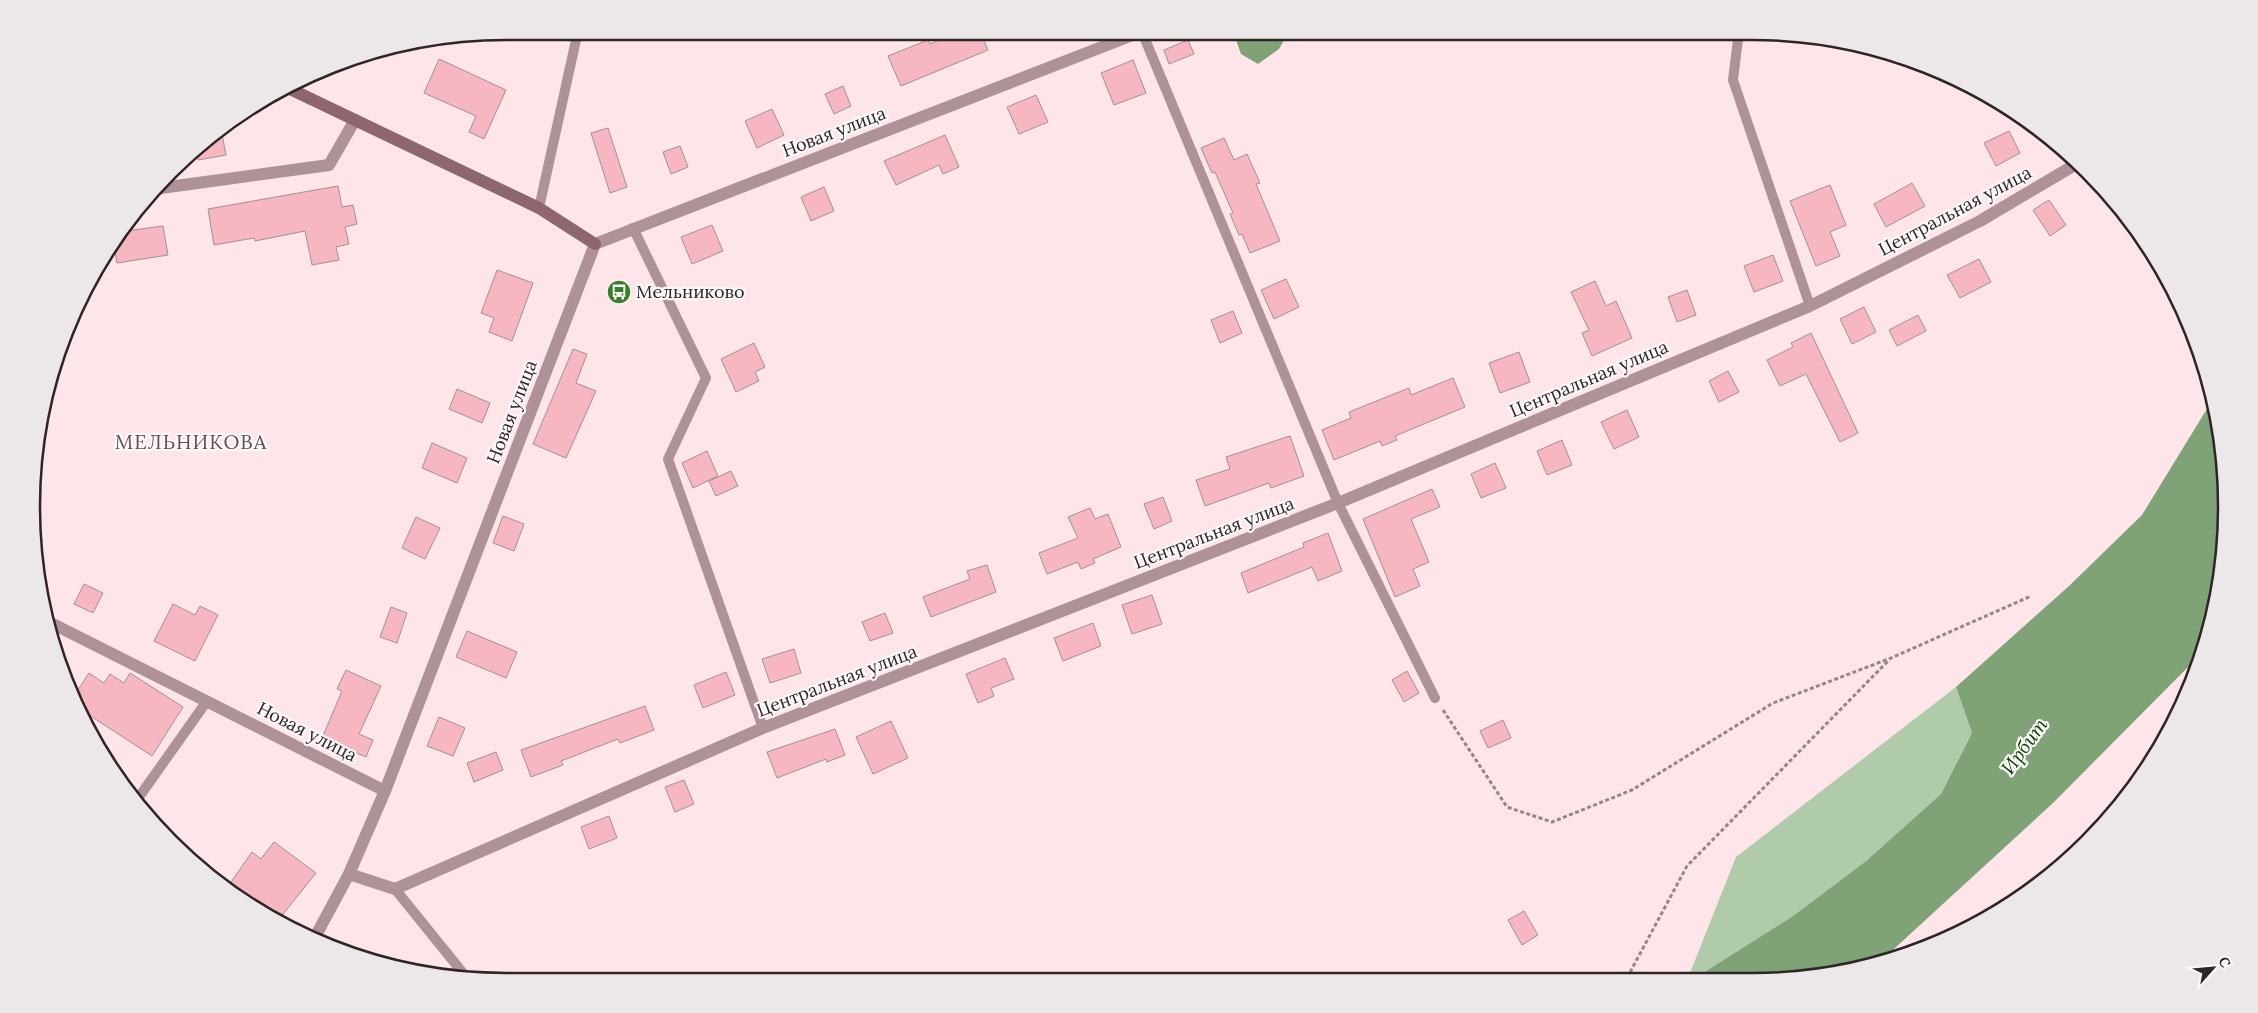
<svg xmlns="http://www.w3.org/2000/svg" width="2258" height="1013" font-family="Lora,serif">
<rect width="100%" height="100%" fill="#fee5e9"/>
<!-- grass -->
<path fill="#afcba9" d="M1956 687 1972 733 1941 794 1866 861 1793 916 1695 978H1688L1736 857Z"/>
<!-- water -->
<g fill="#7fa377">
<path d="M1233 31H1289L1279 49 1258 64 1241 54Z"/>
<path d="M2213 399 2218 414 2227 506 2218 599 2201 654 2053 803 1883 959 1814 978H1695L1793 916 1866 861 1941 794 1972 733 1956 687 2069 586 2142 515Z"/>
</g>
<!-- building -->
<g fill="#f6b7c2" stroke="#a58f93">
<path d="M960 31H980L988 50 901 86 888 56 928 40 930 44Z"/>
<path d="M1188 40 1194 54 1169 64 1164 50Z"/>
<path d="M439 59 506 90 484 139 469 132 476 116 424 93Z"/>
<path d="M1133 60 1146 93 1114 105 1101 73Z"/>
<path d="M843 86 851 106 834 114 825 94Z"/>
<path d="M1036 95 1048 122 1019 134 1007 107Z"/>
<path d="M772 109 784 135 757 148 745 121Z"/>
<path d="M608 128 627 187 610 193 591 133Z"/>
<path d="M221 129 226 155 198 160 196 147Z"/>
<path d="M2009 131 2020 153 1996 166 1984 143Z"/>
<path d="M945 135 959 167 943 174 939 165 896 185 884 161Z"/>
<path d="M1224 138 1234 160 1247 154 1260 183 1256 184 1280 241 1250 253 1242 234 1239 235 1230 214 1233 213 1215 172 1212 173 1201 148Z"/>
<path d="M680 146 688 167 671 174 663 152Z"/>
<path d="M1912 183 1925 206 1886 227 1874 204Z"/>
<path d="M1830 185 1846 225 1830 232 1840 256 1816 266 1790 201Z"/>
<path d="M338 186 342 207 353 205 357 224 345 227 349 244 336 247 339 260 312 265 305 231 255 241 254 238 214 245 208 209Z"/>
<path d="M824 187 834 211 811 221 801 197Z"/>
<path d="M2049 200 2066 225 2050 236 2033 210Z"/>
<path d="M712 225 723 251 692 264 681 237Z"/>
<path d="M163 226 168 255 117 263 114 246 126 231Z"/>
<path d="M1773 255 1783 281 1754 292 1744 266Z"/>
<path d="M1979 259 1991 282 1960 298 1947 275Z"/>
<path d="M497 270 533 283 512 341 489 332 494 318 481 313Z"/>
<path d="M1286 279 1299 307 1274 319 1261 290Z"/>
<path d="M1595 281 1606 306 1616 301 1632 338 1592 356 1582 333 1589 330 1571 292Z"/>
<path d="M1687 290 1696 315 1677 322 1668 297Z"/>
<path d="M1864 307 1876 332 1852 344 1840 319Z"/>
<path d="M1233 311 1242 333 1220 343 1211 320Z"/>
<path d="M1918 315 1926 331 1897 346 1889 330Z"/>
<path d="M1811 333 1858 433 1840 442 1806 374 1780 386 1767 360 1793 347 1791 343Z"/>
<path d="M754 343 765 367 755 372 759 381 736 392 721 359Z"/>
<path d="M573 349 587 354 576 383 596 391 566 458 533 444Z"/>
<path d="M1519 352 1530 382 1500 393 1489 363Z"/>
<path d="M1728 371 1739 392 1719 402 1709 381Z"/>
<path d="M1453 378 1465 407 1395 436 1397 440 1382 446 1380 441 1334 460 1322 430 1351 418 1349 412 1409 388 1411 395Z"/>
<path d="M457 389 490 403 482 423 449 409Z"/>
<path d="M1627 410 1639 437 1614 449 1601 422Z"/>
<path d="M1290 436 1304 476 1271 488 1269 483 1205 506 1196 480 1230 469 1226 457Z"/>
<path d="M1562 440 1572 465 1547 475 1537 451Z"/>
<path d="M432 443 467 458 457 483 422 468Z"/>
<path d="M707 451 718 476 693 488 682 463Z"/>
<path d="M1495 463 1506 488 1481 498 1471 474Z"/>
<path d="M731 471 738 486 716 496 709 481Z"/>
<path d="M1432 489 1440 507 1411 519 1429 562 1413 569 1420 586 1395 597 1363 519Z"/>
<path d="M1163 497 1172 521 1154 529 1144 504Z"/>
<path d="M1090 508 1095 519 1108 514 1121 547 1093 559 1095 563 1081 569 1078 562 1047 574 1039 553 1078 538 1068 517Z"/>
<path d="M503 516 524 524 514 551 493 543Z"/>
<path d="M416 517 440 528 425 559 402 548Z"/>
<path d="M1328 533 1342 571 1318 581 1312 567 1248 593 1241 573 1304 547 1303 543Z"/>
<path d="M987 565 996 592 931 617 923 597 970 579 967 571Z"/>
<path d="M84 584 103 593 93 613 74 604Z"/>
<path d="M1152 595 1162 624 1132 634 1122 605Z"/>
<path d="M173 604 195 615 200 606 218 615 195 661 154 641Z"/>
<path d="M391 607 407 613 397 643 380 637Z"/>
<path d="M885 613 893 633 870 641 862 622Z"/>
<path d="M1093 623 1101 646 1063 661 1054 638Z"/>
<path d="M467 631 517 652 506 678 456 657Z"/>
<path d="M794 649 801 673 770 683 762 659Z"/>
<path d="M1005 658 1014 679 991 688 994 696 978 703 966 674Z"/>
<path d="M346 670 381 686 359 734 373 740 366 757 322 738 342 691 337 689Z"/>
<path d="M1407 671 1419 693 1404 702 1392 680Z"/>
<path d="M726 672 735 695 703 708 694 685Z"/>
<path d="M89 673 104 683 110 674 124 683 130 673 183 707 152 756 83 711 76 693Z"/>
<path d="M645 706 654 730 620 743 618 739 561 761 563 765 531 777 521 750Z"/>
<path d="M439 717 465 728 453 756 427 746Z"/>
<path d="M1503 720 1511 738 1488 748 1480 731Z"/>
<path d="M891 721 908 758 873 774 856 737Z"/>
<path d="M835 729 845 755 827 762 826 759 777 778 767 752Z"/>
<path d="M496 752 503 770 474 782 467 763Z"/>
<path d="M684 780 694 804 675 812 665 787Z"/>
<path d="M609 816 617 838 589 849 581 827Z"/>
<path d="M274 842 316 873 280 918 229 885 252 852 261 859Z"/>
<path d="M1524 911 1538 935 1522 945 1508 920Z"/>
</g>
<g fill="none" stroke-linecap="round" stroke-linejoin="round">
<!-- path -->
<g stroke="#978689" stroke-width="3" stroke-dasharray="4 2.5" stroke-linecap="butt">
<path d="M1443 710 1507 807 1552 822 1632 790 1773 703 1891 658 2031 596"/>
<path d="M1627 978 1687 866 1889 660"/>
</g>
<!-- lane -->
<g stroke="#ae9297" stroke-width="10">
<path d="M1739 31 1733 80 1810 306"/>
<path d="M1142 32 1338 503 1435 698"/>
<path d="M539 208 578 31"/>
<path d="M633 228 706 378 668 459 763 728"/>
<path d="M139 797 207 701"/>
<path d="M395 889 467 978"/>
</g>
<!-- street -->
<g stroke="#ae9297" stroke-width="12">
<path d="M161 188 329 165 355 120"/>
<path d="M49 622 385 791 595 244 1143 31"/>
<path d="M349 874 395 889 763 728 1338 503 1810 306 1980 221 2078 163"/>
<path d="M314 939 349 874 385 791"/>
</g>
<!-- secondary -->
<path stroke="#8e676e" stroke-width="12" d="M286 87 539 208 595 244"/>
</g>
<!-- icons -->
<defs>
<g id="bus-disc" transform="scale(1.25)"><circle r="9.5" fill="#378027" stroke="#fdf8f9"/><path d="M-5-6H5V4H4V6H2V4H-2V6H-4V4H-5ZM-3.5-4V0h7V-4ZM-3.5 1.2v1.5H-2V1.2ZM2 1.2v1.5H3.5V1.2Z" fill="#fff"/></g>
</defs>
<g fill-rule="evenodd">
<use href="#bus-disc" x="619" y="292"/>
</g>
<g text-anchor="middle" stroke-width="4.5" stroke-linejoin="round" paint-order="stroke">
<!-- street labels -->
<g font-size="18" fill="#2e2527" stroke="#fdf8f9">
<text transform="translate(834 132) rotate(-21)" y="6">Новая улица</text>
<text transform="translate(1955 211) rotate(-28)" y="6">Центральная улица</text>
<text transform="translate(1589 379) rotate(-23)" y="6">Центральная улица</text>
<text transform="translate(512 412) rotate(-69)" y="6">Новая улица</text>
<text transform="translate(1214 533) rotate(-21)" y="6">Центральная улица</text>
<text transform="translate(837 681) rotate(-21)" y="6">Центральная улица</text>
<text transform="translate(307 732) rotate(27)" y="6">Новая улица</text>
</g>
<!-- poi labels -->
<g font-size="18" fill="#2e2527" stroke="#fdf8f9" text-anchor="start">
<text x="636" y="298">Мельниково</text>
</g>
<!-- water labels -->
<g font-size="19" font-style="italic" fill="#0a3e00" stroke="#fdf8f9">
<text transform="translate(2024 746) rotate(-54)" y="7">Ирбит</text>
</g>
<!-- quarter labels -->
<g font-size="20" letter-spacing="1" fill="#634f53" stroke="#fdf8f9">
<text x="191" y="449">МЕЛЬНИКОВА</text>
</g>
</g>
<!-- crop -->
<path d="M0 0H2258V1013H0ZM506 40H1752A466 466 0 0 1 2218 506V507A466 466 0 0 1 1752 973H506A466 466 0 0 1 40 507V506A466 466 0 0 1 506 40Z" fill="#ece7e8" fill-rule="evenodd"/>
<path fill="none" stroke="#2e2527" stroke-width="2.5" d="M506 40H1752A466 466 0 0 1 2218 506V507A466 466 0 0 1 1752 973H506A466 466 0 0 1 40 507V506A466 466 0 0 1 506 40Z"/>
<!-- north arrow -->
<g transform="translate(2213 968) rotate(63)" stroke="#fdf8f9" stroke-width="4" paint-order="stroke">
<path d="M0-4L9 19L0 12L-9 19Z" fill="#2e2527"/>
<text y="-8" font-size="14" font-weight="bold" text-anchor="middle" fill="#2e2527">С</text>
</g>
</svg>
